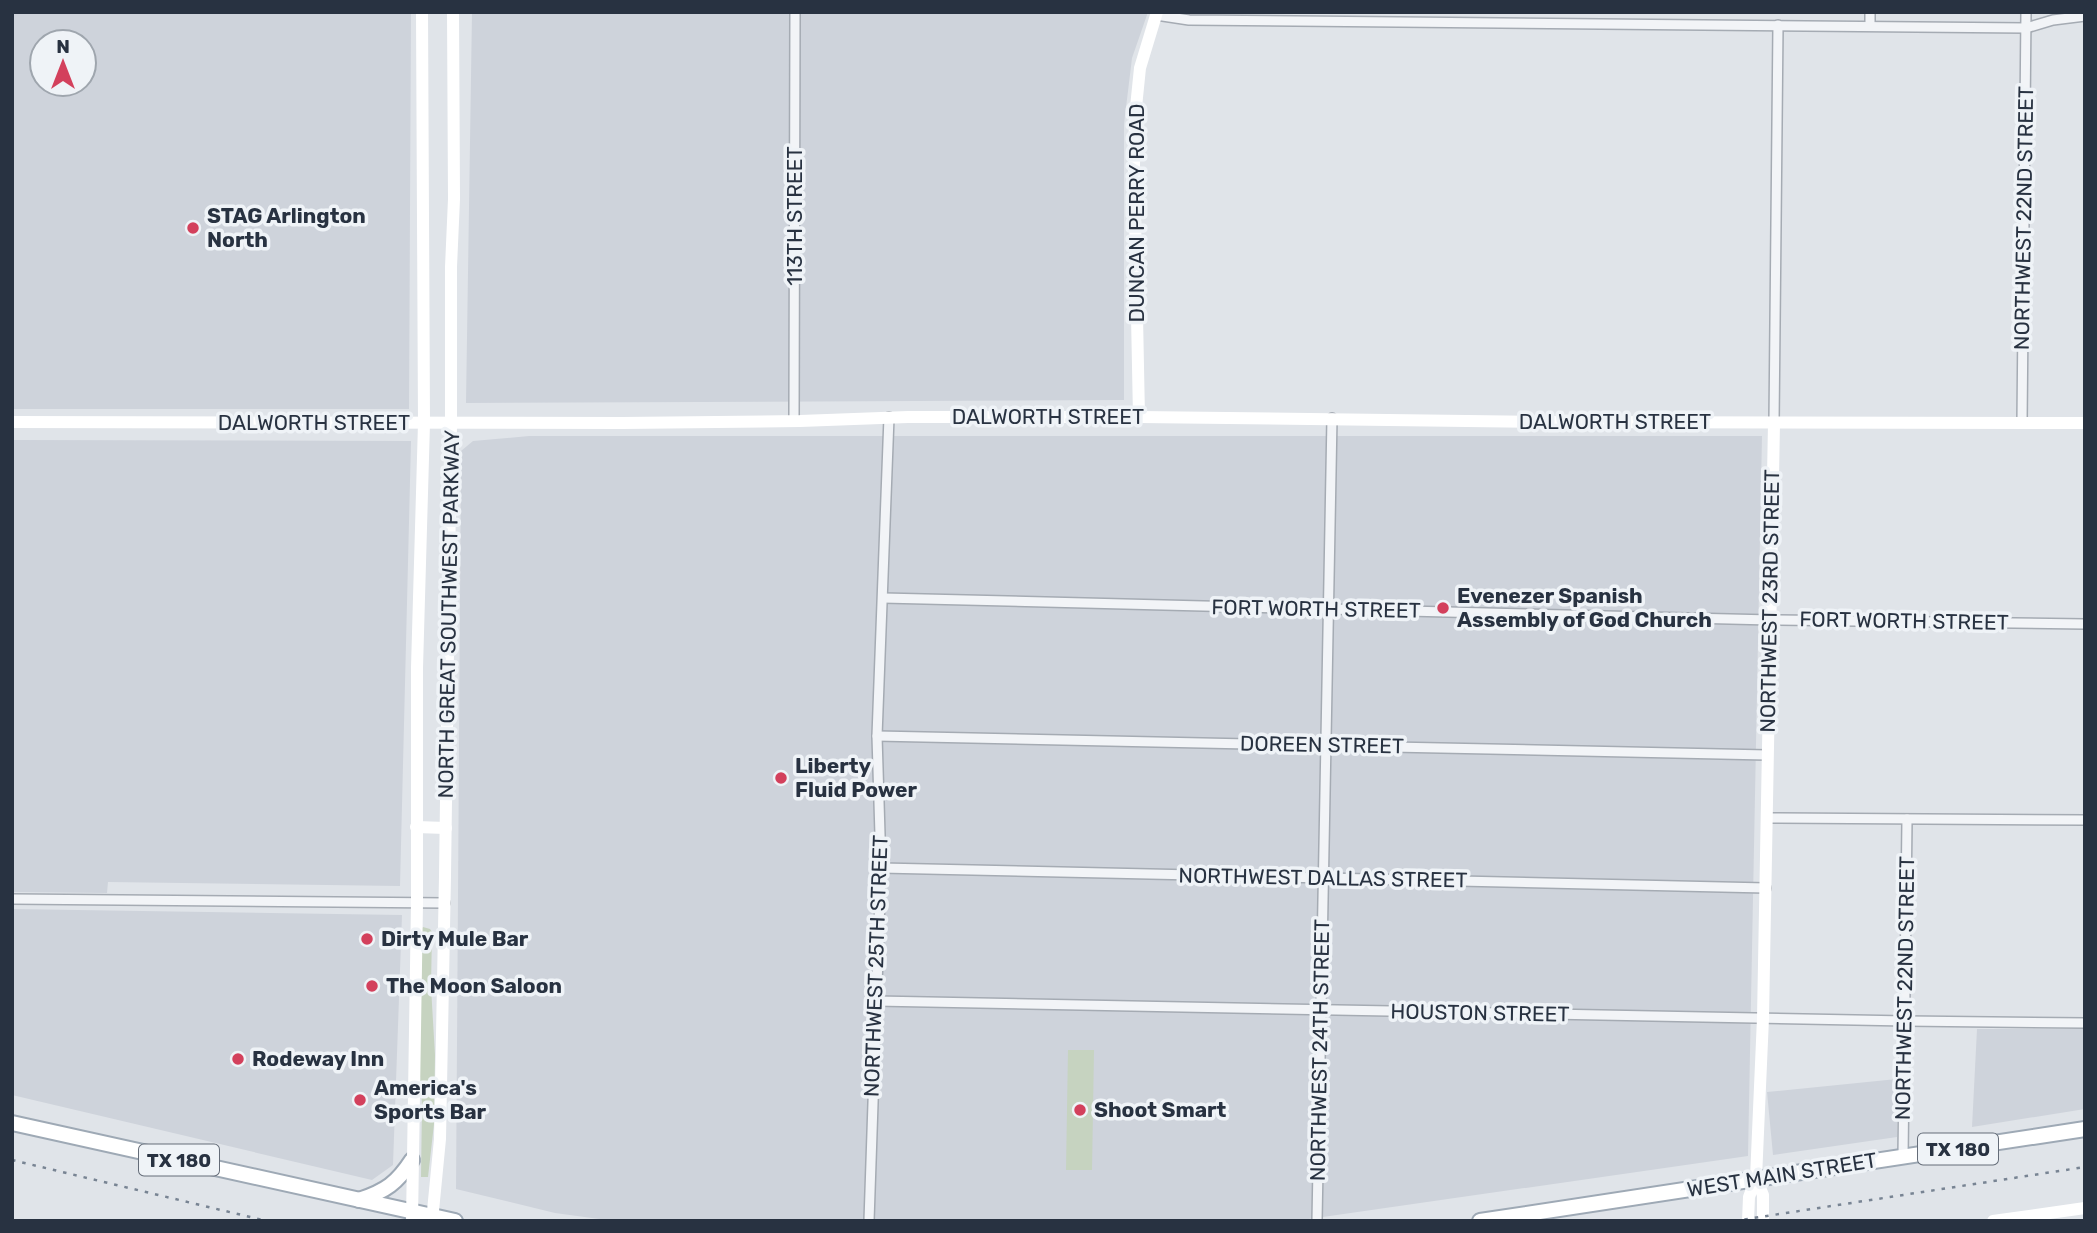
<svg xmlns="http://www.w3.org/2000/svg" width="2097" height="1233" font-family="Rubik,sans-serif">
<rect width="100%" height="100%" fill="#e0e4e9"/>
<!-- built -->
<g fill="#ced3db" fill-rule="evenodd">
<path d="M12 12H411L409 409H12ZM84 42V84H42V42Z"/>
<path d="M472 12H1148L1132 58 1124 124V400L466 403Z"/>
<path d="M529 436H1762L1748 1156 1295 1221H614L555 1213 456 1189 461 451 473 441Z"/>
<path d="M12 440 411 441 400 886 108 882 107 893 12 892Z"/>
<path d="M12 909 402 915 393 1165 372 1180 12 1095Z"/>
<path d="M1977 1029H2085V1109L1972 1127Z"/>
<path d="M1897 1079V1137L1773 1155 1767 1092Z"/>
</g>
<!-- green -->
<g fill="#c6d3c0">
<path d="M423 927 430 929 432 932 431 987 435 1055 434 1124 428 1177H421L422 1105 418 1047 421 929Z"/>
<path d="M1068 1050H1094L1092 1170H1066Z"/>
</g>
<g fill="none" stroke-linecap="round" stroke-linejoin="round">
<!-- street casing -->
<g stroke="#a5abb3" stroke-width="12">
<g id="street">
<path d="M1156 15 1189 20 2026 28 2053 20 2085 16"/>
<path d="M1870 26V12"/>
<path d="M794 421 795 12"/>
<path d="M1774 423 1778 25"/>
<path d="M2022 423 2026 12"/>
<path d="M883 598 1771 620 2085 624"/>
<path d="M877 736 1767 755"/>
<path d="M1767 818 2085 820"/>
<path d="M881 868 1766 888"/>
<path d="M12 899 445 903"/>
<path d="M876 1001 1906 1021 2085 1023"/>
<path d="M1903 1157 1907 819"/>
<path d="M869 1221 881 868 877 736 889 417"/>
<path d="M1317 1221 1332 418"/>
</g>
</g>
<!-- primary casing -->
<g stroke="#9ea9b5" stroke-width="18">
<g id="primary">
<path d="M12 1123 455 1221"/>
<path d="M359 1200C386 1191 397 1183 412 1160"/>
<path d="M1480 1221 2085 1129"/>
</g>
</g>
<!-- street -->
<use href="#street" stroke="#f2f4f7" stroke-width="9"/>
<!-- secondary -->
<g stroke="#fff" stroke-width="12">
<path d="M1139 417 1134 164 1135 117 1140 68 1157 12"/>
<path d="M12 422 622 423 800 421 908 417H1139L1552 422 2085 423"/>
<path d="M416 827 446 828"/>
<path d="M1756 1178 1763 1195V1221"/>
<path d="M412 1221 417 903V668L424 423 422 12"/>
<path d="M432 1221 440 1139 445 876 451 423V267L454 199 453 12"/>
<path d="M1748 1221 1749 1197 1756 1178 1763 1018 1774 423"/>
<path d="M1993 1221 2085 1208"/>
</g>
<!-- primary -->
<use href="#primary" stroke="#fff" stroke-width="14"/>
<!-- rail -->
<g stroke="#788493" stroke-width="2.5" stroke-dasharray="3.5 7" stroke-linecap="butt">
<path d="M12 1160 267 1221"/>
<path d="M1734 1221 2085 1167"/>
</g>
</g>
<!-- markers -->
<g fill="#d3405c" stroke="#eff3f7" stroke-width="2.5">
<circle cx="193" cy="228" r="7"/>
<circle cx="1443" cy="608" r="7"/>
<circle cx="781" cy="778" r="7"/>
<circle cx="367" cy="939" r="7"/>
<circle cx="372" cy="986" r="7"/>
<circle cx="238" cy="1059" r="7"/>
<circle cx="360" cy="1100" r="7"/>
<circle cx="1080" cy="1110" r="7"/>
</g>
<g text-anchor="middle" stroke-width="7" stroke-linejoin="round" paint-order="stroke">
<!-- shield labels -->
<g fill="#eff3f7" stroke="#646c78" stroke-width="2">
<rect x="1918" y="1133.5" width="80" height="31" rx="5"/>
<rect x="139" y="1144.5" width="80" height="31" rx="5"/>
</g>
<g font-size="19" font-weight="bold" fill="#283241">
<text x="1958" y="1156">TX 180</text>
<text x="179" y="1167">TX 180</text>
</g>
<!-- street labels -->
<g font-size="21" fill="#283241" stroke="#eff3f7">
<text transform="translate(1137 213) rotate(-90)" y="7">DUNCAN PERRY ROAD</text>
<text transform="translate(795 216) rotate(-90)" y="7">113TH STREET</text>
<text transform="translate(2024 218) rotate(-89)" y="7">NORTHWEST 22ND STREET</text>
<text x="1048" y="424">DALWORTH STREET</text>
<text x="1615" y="429">DALWORTH STREET</text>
<text x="314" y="430">DALWORTH STREET</text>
<text transform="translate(1770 601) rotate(-89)" y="7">NORTHWEST 23RD STREET</text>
<text transform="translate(1316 609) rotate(1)" y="7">FORT WORTH STREET</text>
<text transform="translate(449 614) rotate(-89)" y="7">NORTH GREAT SOUTHWEST PARKWAY</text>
<text transform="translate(1904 621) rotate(1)" y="7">FORT WORTH STREET</text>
<text transform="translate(1322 745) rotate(1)" y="7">DOREEN STREET</text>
<text transform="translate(1323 878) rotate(1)" y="7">NORTHWEST DALLAS STREET</text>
<text transform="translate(876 966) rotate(-88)" y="7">NORTHWEST 25TH STREET</text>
<text transform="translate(1905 988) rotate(-89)" y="7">NORTHWEST 22ND STREET</text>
<text transform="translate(1480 1013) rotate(1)" y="7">HOUSTON STREET</text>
<text transform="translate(1320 1050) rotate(-89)" y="7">NORTHWEST 24TH STREET</text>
<text transform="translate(1782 1175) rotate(-9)" y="7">WEST MAIN STREET</text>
</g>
<!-- poi labels -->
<g font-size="21" font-weight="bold" fill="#283241" stroke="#eff3f7" text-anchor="start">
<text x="207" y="223">STAG Arlington<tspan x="207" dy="24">North</tspan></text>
<text x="1457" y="603">Evenezer Spanish<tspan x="1457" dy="24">Assembly of God Church</tspan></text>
<text x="795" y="773">Liberty<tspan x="795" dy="24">Fluid Power</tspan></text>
<text x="381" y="946">Dirty Mule Bar</text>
<text x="386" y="993">The Moon Saloon</text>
<text x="252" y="1066">Rodeway Inn</text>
<text x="374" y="1095">America's<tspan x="374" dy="24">Sports Bar</tspan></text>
<text x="1094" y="1117">Shoot Smart</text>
</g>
</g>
<!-- border -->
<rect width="2097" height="1233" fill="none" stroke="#283241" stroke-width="28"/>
<!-- north arrow -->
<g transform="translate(63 63)"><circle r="33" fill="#eff3f7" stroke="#9fa6ae" stroke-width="2"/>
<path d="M0-5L12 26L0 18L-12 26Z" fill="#d3405c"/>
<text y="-10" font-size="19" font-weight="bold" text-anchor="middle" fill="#283241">N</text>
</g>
</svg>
